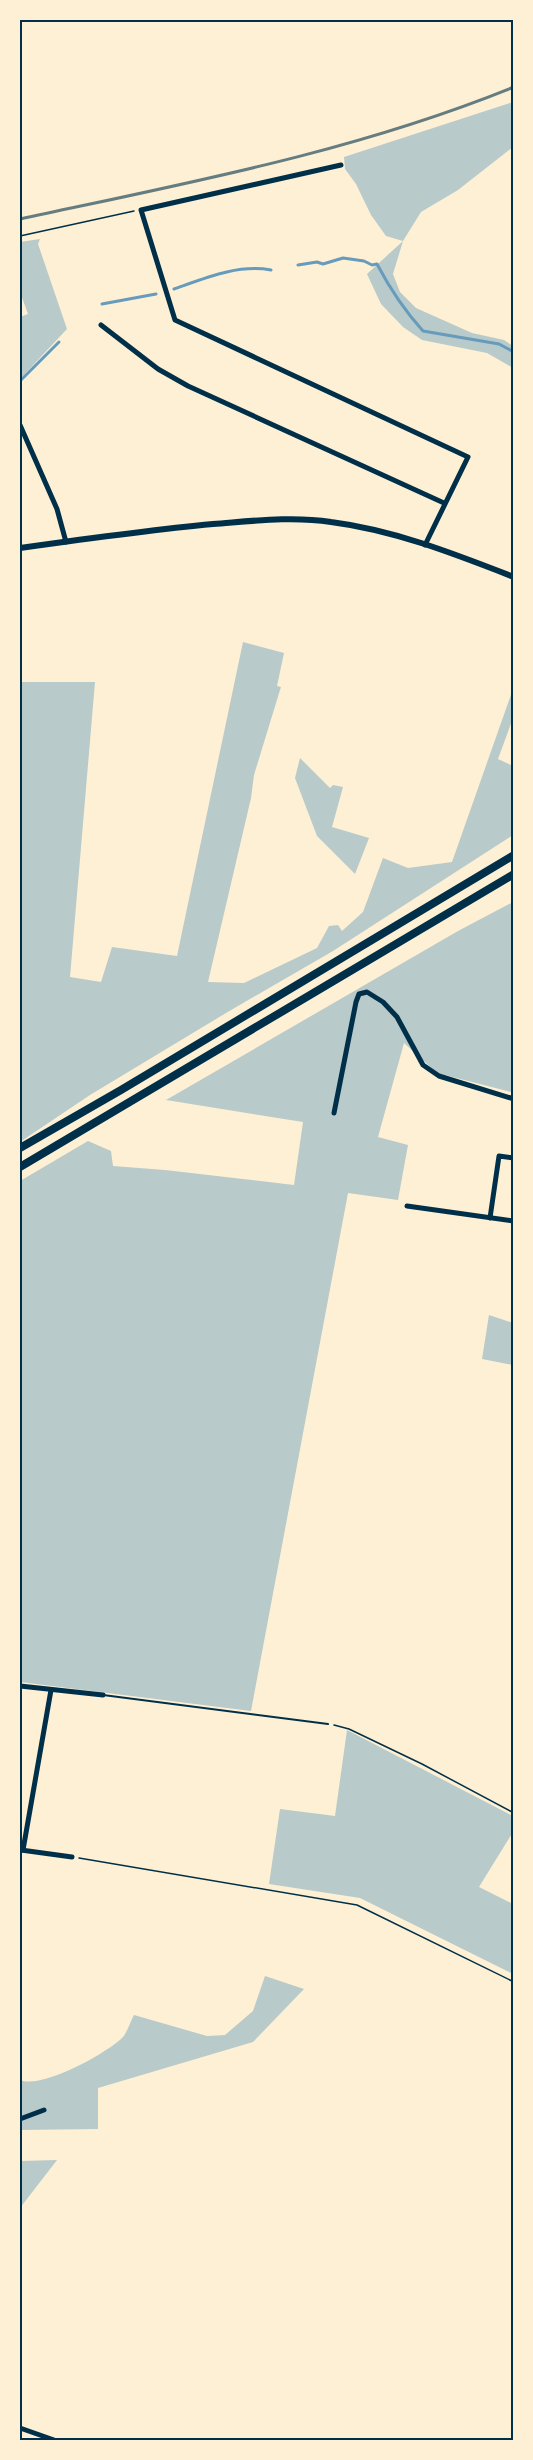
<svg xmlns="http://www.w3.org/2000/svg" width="533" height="2460" font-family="'IBM Plex Serif',serif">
<rect width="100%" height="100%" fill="#fdf0d5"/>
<!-- green -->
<g fill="#b9caca">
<path d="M513 102V147L458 190 421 212 403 241 393 274 400 292 416 308 472 333 504 340 513 346V368L487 353 422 340 403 327 381 304 367 274 403 241 386 236 371 215 356 184 345 169 344 157Z"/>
<path d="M40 239 38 244 67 329 20 379V317L28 314 20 292V242Z"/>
<path d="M243 642 284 653 277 686 281 687 280 690 254 775 251 798 208 982 244 983 317 948 329 926 338 925 342 931 363 912 383 858 408 868 452 862 513 689V718L498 759 513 766V835L333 951 226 1013 90 1095 20 1142V682H95L70 977 101 982 112 947 177 956Z"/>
<path d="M300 758 330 788 333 785 343 787 332 827 369 838 355 874 317 836 295 778Z"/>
<path d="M513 902 514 1084 511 1092 437 1073 404 1043 378 1137 408 1145 398 1200 348 1193 251 1711 20 1682V1181L88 1141 111 1151 113 1166 165 1170 294 1185 303 1122 166 1100 458 931Z"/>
<path d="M489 1315 513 1323V1365L482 1359Z"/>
<path d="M347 1730 513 1816V1832L479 1887 513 1904V1974L360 1898 269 1884 280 1809 335 1816Z"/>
<path d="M265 1976 304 1989 253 2042 98 2088V2129L20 2130V2080C42 2089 103 2055 121 2039 127 2034 130 2022 134 2015L207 2036 225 2035 253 2011Z"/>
<path d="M57 2160 20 2208V2161Z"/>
</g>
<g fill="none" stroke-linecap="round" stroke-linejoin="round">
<!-- stream -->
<g stroke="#669bbc" stroke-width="3">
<path d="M298 265 317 262 323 264 343 258 364 261 372 265 377 264C389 287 405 311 423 331L499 344 514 352"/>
<path d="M174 289C205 278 238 264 271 270"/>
<path d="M102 304 156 294"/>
<path d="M20 381 59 342"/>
</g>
<!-- path -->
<g stroke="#003049" stroke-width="1.5">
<path d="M20 236 134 211"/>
<path d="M334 1725 349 1729 422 1764 514 1813"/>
<path d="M79 1858 357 1905 514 1982"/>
</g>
<!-- service -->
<path stroke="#003049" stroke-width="2" d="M103 1695 328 1724"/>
<!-- minor -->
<g stroke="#003049" stroke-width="5">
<path d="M341 165 141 210 175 320 468 457 425 545"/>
<path d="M101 325 158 369 188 386 444 503"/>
<path d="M20 425 57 509 66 542"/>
<path d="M334 1113 356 1002 359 994 367 992 383 1002 397 1017 423 1065 439 1076 514 1099"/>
<path d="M407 1206 514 1221"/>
<path d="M490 1218 499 1156 514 1158"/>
<path d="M20 1686 103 1695"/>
<path d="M21 1850 72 1857"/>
<path d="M23 1850 51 1690"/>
<path d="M20 2119 44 2110"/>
<path d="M20 2428 54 2440"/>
</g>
<!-- tertiary -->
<path stroke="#003049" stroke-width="6" d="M20 548C84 539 149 530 213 524 253 521 292 516 331 522 394 530 455 554 514 577"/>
<!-- primary -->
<g stroke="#003049" stroke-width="8">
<path d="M20 1148 121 1090 514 855"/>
<path d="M20 1167 514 874"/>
</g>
<!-- rail -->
<path stroke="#657d81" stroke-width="3" d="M20 219C187 183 354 152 514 87"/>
</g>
<!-- border -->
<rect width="533" height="2460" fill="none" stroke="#fdf0d5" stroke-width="42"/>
<rect x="21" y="21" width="491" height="2418" fill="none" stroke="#003049" stroke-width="2"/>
</svg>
